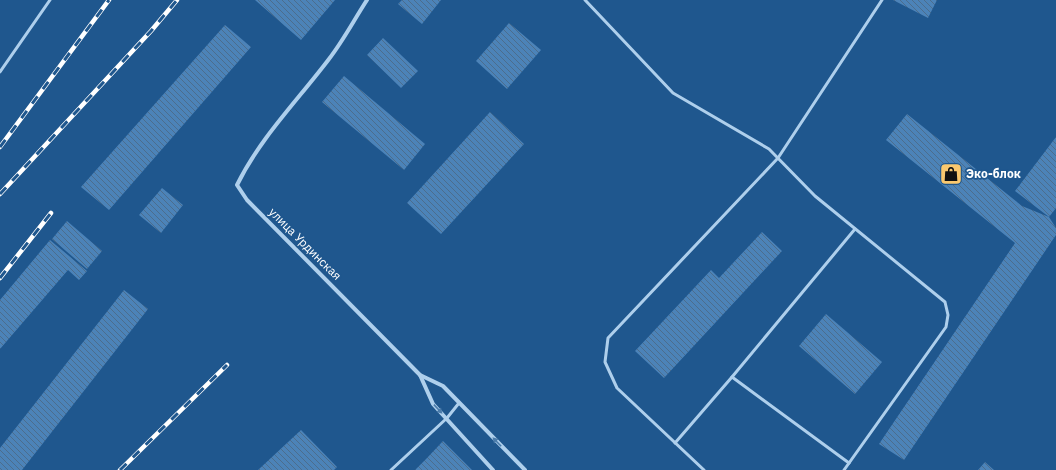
<svg xmlns="http://www.w3.org/2000/svg" width="1056" height="470" font-family="'IBM Plex Sans',sans-serif">
<defs>
<pattern id="building-back-hatch" width="6" height="6" patternUnits="userSpaceOnUse"><rect width="6" height="6" fill="#4c83b8"/><path d="M-1 5l2 2M0 0l6 6M5-1l2 2" fill="none" stroke="#4c6d8d"/></pattern>
</defs>
<rect width="100%" height="100%" fill="#1f578e"/>
<!-- building -->
<g fill="url(#building-back-hatch)">
<path d="M255 0H335L301 40Z"/>
<path d="M402 0H441L422 24 398 4Z"/>
<path d="M893 0H937L928 18Z"/>
<path d="M509 23 541 50 507 89 476 61Z"/>
<path d="M225 25 251 47 109 210 81 187Z"/>
<path d="M383 38 418 71 401 88 367 55Z"/>
<path d="M344 76 425 144 404 170 322 102Z"/>
<path d="M490 112 524 144 441 234 407 203Z"/>
<path d="M907 114 1022 206 1049 217 1056 228V235L904 460 879 444 1015 243 886 140Z"/>
<path d="M1056 137V208L1049 217 1015 191Z"/>
<path d="M162 188 183 205 161 233 139 215Z"/>
<path d="M67 221 102 251 87 269 52 239Z"/>
<path d="M762 232 782 251 664 378 635 351 711 270 719 278Z"/>
<path d="M50 240 87 271 79 280 68 270 0 349V300Z"/>
<path d="M124 290 148 309 22 470H0V448Z"/>
<path d="M826 314 882 362 855 394 799 346Z"/>
<path d="M301 430 337 467 334 470H258Z"/>
<path d="M443 441 472 470H415L427 458Z"/>
<path d="M985 462 994 470H978Z"/>
</g>
<g fill="none" stroke-linecap="round" stroke-linejoin="round">
<!-- lane -->
<g stroke="#aecfec" stroke-width="3">
<path d="M585 0 673 93 769 149 815 196 945 302 948 315 946 327 844 470"/>
<path d="M0 72 50 0"/>
<path d="M675 443 732 377"/>
<path d="M849 463 732 377 855 229"/>
<path d="M391 470 447 418 459 403"/>
<path d="M704 470 617 388 605 362 608 338 778 158 882 0"/>
</g>
<!-- street -->
<g stroke="#aecfec" stroke-width="4">
<path d="M367 0C354 20 343 41 329 59 298 100 260 138 237 185L247 200 420 375 443 386 525 470"/>
<path d="M420 375 433 404 493 470"/>
</g>
<!-- rail casing -->
<g stroke="#fff" stroke-width="4.5">
<g id="rail">
<path d="M0 147 109 0"/>
<path d="M0 194 151 31 177 0"/>
<path d="M0 278 51 213"/>
<path d="M120 470 227 365"/>
</g>
</g>
<!-- rail -->
<use href="#rail" stroke="#1f578e" stroke-width="3" stroke-dasharray="9" stroke-linecap="butt"/>
</g>
<!-- one-way arrows -->
<defs><path id="oneway-solid" d="M-6-.8H1V-3.2L6.5 0L1 3.2V.8H-6Z"/></defs>
<g fill="#4a7baa">
<use href="#oneway-solid" transform="translate(438 409) rotate(47)"/>
<use href="#oneway-solid" transform="translate(497 442) rotate(-134)"/>
</g>
<!-- icons -->
<defs>
<g id="shop-square" transform="scale(1.15)"><rect x="-9" y="-9" width="18" height="18" rx="4" fill="#fac86e" stroke="#1f578e"/><path d="M-5-2.5h2.3a2.7 3.5 0 0 1 5.4 0H5L5.5 6h-11ZM-1.5-2.5h3a1.5 2.3 0 0 0-3 0Z" fill="#111"/></g>
</defs>
<g fill-rule="evenodd">
<use href="#shop-square" x="951" y="174"/>
</g>
<g text-anchor="middle" stroke-width="3.5" stroke-linejoin="round" paint-order="stroke">
<!-- poi labels -->
<g font-size="12" font-weight="bold" fill="#fff" stroke="#1f578e" text-anchor="start">
<text x="966" y="178">Эко-блок</text>
</g>
<!-- street labels -->
<g font-size="12" fill="#fff" stroke="#1f578e">
<text transform="translate(305 244) rotate(45)" y="4">улица Урдинская</text>
</g>
</g>
</svg>
